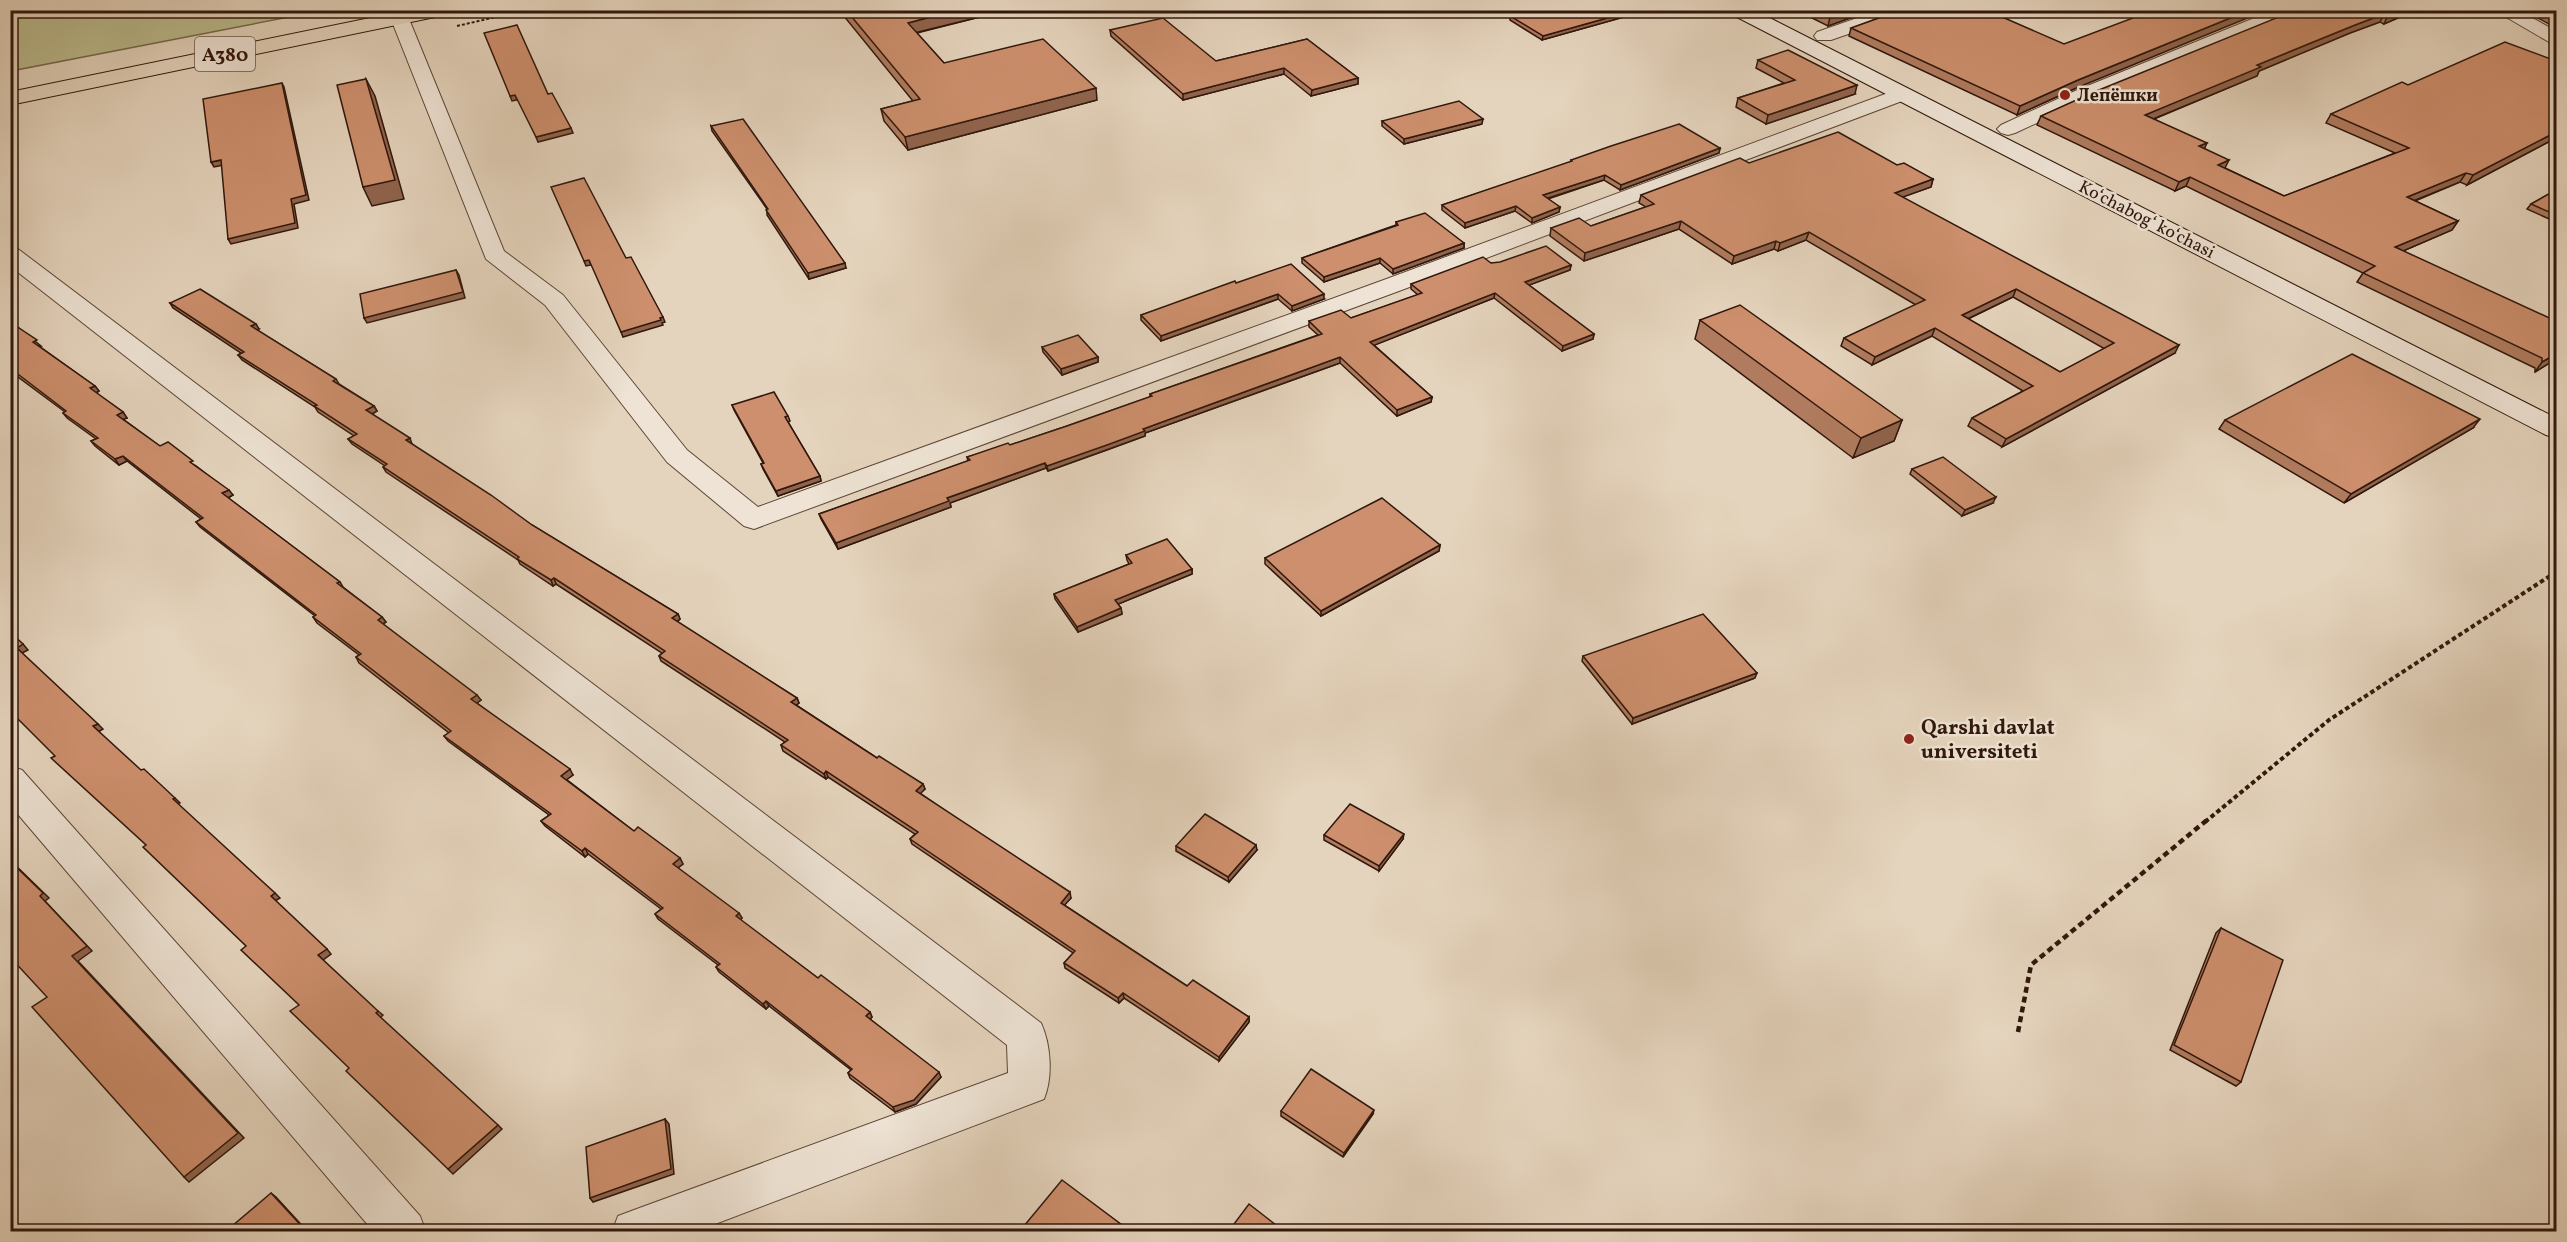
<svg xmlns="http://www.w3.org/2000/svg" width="2567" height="1242" font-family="Vollkorn,serif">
<rect width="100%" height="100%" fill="#e5d4bd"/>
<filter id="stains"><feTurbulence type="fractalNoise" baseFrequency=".00333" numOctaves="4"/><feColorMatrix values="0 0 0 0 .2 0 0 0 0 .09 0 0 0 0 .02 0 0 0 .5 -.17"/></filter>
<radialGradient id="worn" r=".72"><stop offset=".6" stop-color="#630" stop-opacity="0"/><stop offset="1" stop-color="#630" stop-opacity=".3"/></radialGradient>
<!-- green -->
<path fill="#bbbb8d" stroke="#76694c" stroke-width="1.5" d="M11 10H320V11L11 71Z"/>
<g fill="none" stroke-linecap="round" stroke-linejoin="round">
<!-- street casing -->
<g stroke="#5d4638" stroke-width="2">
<g id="street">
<path d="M1880 10H1908L1906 14 1831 40H1817L1814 36 1817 32Z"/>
<path d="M2274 10H2300L2298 14 2089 99 2015 133 2008 135 2001 133 1997 129 2001 125 2075 91Z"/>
<path d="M2494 10H2518L2556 31V44L2549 42Z"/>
<path d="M400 13 407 15 409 19 504 251 563 295 687 450 758 507 1381 281 1896 90H1910L1913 94 1910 98 1399 291 754 529 744 526 667 462 545 305 486 259 391 19 393 15Z"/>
<path d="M10 247 18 249 1041 1023C1051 1045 1053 1077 1044 1099L694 1232H612L618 1216 634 1210 1008 1073 1007 1045 10 266Z"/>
<path d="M10 766 22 770 420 1216 426 1232H374L10 805Z"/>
</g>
</g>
<!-- secondary casing -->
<g stroke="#30170c" stroke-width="2">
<path id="secondary" d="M1729 10H1754L2556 418V438L2546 435 1731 14Z"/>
</g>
<!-- highway casing -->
<g stroke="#30170c" stroke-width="2">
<path id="highway" d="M409 10H449L447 14 440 16 10 105V92Z"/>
</g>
<!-- path-far2 -->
<path stroke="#30170c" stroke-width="2" stroke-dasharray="3 2" stroke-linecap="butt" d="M457 26 526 10"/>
<!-- path-far1 -->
<path stroke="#30170c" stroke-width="4" stroke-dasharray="4.5 3" stroke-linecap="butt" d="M2205 822 2329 720 2556 572"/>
<!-- path -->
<path stroke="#30170c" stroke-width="4.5" stroke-dasharray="6 4" stroke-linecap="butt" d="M2018 1032 2031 965 2207 820"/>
<!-- street -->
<use href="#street" fill="#eee3d4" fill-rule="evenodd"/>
<!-- secondary -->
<use href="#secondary" fill="#eee3d4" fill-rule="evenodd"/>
<!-- highway -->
<use href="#highway" fill="#e5d4bd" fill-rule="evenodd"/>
</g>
<!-- wall -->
<g fill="#b07b5e" stroke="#30170c" stroke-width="1.5" fill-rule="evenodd">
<path d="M839 10H991L992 14 917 33 944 63 1097 100 908 150 884 121 881 109 913 101Z"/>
<path d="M1796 10H1872L1828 26Z"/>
<path d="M1901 10H2022L2002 18 2074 89 2017 115 1849 36 1851 28Z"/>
<path d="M2296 10H2416L2384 24 2380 22 2350 33 2259 71 2257 76 2154 119 2204 149 2225 168 2284 196 2395 153 2326 123 2331 114 2408 85 2556 61V138L2467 185 2460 182 2415 201 2458 221 2452 230 2403 251 2556 359 2535 372V368L2357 282 2363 273 2186 186 2175 191 2037 125 2041 116Z"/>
<path d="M2524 10H2556V28Z"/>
<path d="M1510 16 1624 17 1542 40 1510 20Z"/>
<path d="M1110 30 1216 61 1307 39 1358 78V84L1311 96 1284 74 1183 100 1111 36Z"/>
<path d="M1758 60 1855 94 1766 124 1736 107 1738 98 1784 83 1756 68Z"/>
<path d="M1382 121 1482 124 1404 144 1382 126Z"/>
<path d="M711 126 846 268 809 279 767 215V209L712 131Z"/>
<path d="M1720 148 1719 153 1620 190 1604 180 1548 199 1560 207 1559 212 1532 223 1515 211 1465 228 1442 210V205L1571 162V160Z"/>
<path d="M1749 163 1897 165 1933 179 1931 187 1902 197 2175 353 2002 447 1968 426 1972 418 2023 391 1932 336 1872 365 1841 346 1844 338 1916 305 1806 240 1778 251 1774 249 1732 264 1679 229 1584 261 1550 236 1551 228 1591 226 1646 207 1639 203 1641 195ZM2013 297 2105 349 2060 372 1968 319Z"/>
<path d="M2556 190V222L2527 209 2531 204Z"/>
<path d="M1396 222 1464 243V248L1393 274 1380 263 1324 282 1302 263V258L1396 225Z"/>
<path d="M1491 263 1571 265 1570 270 1529 285 1594 334 1593 339 1562 351 1494 298 1374 345 1432 397 1431 402 1397 416 1340 363 1145 433V436L1107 450 1048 471 1046 468 950 503 951 507 838 549 821 519 819 514 968 461 967 457 1010 445 1067 426 1150 397V394L1318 335 1309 327V321L1351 318 1418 295 1411 289V284Z"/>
<path d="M1236 283 1324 299 1292 311 1278 299 1161 341 1141 320V315Z"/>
<path d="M170 303 259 329 257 330 336 379 339 384 374 406 377 411 372 414 412 444H411L532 525 678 614 680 619 677 622 797 698 799 703 796 705 877 758 923 784 925 789 920 793 1071 898 1064 905 1187 986 1249 1017V1022L1219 1061 1124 998 1119 1003 1065 968 1064 963 1073 953 912 844 910 839 915 834 828 777 826 779 783 751 781 745 785 742 661 661 659 656 662 653 556 584 553 586 520 564 518 560 386 472 383 467 385 466 352 444 348 439 354 436 318 412 315 407 242 360 238 355 241 353 173 308Z"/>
<path d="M10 317 17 323 14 324 41 346H39L95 386 99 391 96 393 123 412 127 418 123 419 160 446 196 466 233 495 228 498 340 582 343 587 382 617 386 622 383 624 481 700 477 703 573 775 566 779 634 831 680 858 683 864 678 868 742 918 740 920 818 978 870 1012 872 1017 870 1019 941 1077 916 1104 895 1112 850 1078 848 1073 851 1070 769 1006 766 1009 719 972 716 967 718 965 658 919 655 914 661 909 588 854 585 857 545 826 541 821 549 815 448 741 444 736 449 733 359 663 356 657 359 655 317 623 313 617 315 616 200 527 196 522 201 519 127 461 119 465 95 446 91 441 96 439 67 418 63 413 65 412 10 371Z"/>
<path d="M1700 320 1902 420 1894 441 1853 458 1695 339Z"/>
<path d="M1042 347 1098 357V362L1062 375 1043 352Z"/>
<path d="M732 405 788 416 790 421 788 422 820 476 821 481 778 496 763 469 761 464 763 463 734 410Z"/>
<path d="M2225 420 2473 428 2344 503 2219 429Z"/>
<path d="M1912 469 1993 503 1962 516 1910 474Z"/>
<path d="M1440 545 1439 551 1321 616 1265 564V558Z"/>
<path d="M1126 555 1192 569V574L1118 604 1121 608 1122 614 1078 632 1055 599 1054 594 1129 564 1127 560Z"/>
<path d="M1583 656 1755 678 1632 724 1582 661Z"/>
<path d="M1324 835 1403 839 1379 871 1324 840Z"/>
<path d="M1176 846 1257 850 1229 882 1176 851Z"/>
<path d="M2221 928 2241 1082 2236 1086 2170 1050 2216 933Z"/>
<path d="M1281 1111 1373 1114 1343 1157 1281 1116Z"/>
<path d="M2556 1153V1223L2554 1222Z"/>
</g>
<!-- shaded-wall -->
<g fill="#90644c" stroke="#30170c" stroke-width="1.5">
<path d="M957 10H991L992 14 910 34 908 23Z"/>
<path d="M1850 10H1872L1828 26 1830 17Z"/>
<path d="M2001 10H2022L1990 22 1993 13Z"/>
<path d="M2250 10H2267L2074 89 2017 115 2020 106 2078 80Z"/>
<path d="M2400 10H2416L2384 24 2388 15Z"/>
<path d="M1625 13 1624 17 1542 40 1543 36Z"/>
<path d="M2384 14 2380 22 2350 33 2259 71 2257 76 2141 124 2145 115 2257 65 2355 25Z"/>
<path d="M1284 68V74L1183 100V94Z"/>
<path d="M1358 78V84L1311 96 1312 90Z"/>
<path d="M366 79 375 96 404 199 372 206 363 187Z"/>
<path d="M282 83 284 87 309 200 294 204 298 228 231 244 228 239 291 199Z"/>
<path d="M1857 85 1855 94 1766 124 1768 115Z"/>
<path d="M1096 88 1097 100 908 150 905 137Z"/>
<path d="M515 95 517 100 512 101 510 96Z"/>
<path d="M1483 119 1482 124 1404 144V139Z"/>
<path d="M571 128 573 133 538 142 536 137Z"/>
<path d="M2556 132V138L2467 185 2473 175Z"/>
<path d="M2207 143 2203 152 2199 146Z"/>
<path d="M1720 148 1719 153 1620 190 1621 185Z"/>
<path d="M221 160 224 165 214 167 211 162Z"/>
<path d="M2229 160 2224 170 2218 165Z"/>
<path d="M2466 173 2460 182 2401 206 2407 197Z"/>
<path d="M1605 175 1604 180 1542 200 1543 195Z"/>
<path d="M2190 177 2186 186 2175 191 2179 182Z"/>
<path d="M1933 179 1931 187 1892 201 1895 193Z"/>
<path d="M1516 206 1515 211 1465 228V223Z"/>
<path d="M1560 207 1559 212 1532 223V218Z"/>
<path d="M1681 221 1679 229 1584 261 1585 253Z"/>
<path d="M2458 221 2452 230 2389 257 2395 247Z"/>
<path d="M1809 232 1806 240 1778 251 1780 243Z"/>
<path d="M1776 241 1774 249 1732 264 1734 256Z"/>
<path d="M1464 243V248L1393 274V269Z"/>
<path d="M1380 258V263L1324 282V277Z"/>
<path d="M589 260 591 265 586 266 584 261Z"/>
<path d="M845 263 846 268 809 279 808 273Z"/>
<path d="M1571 265 1570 270 1524 287 1525 282Z"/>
<path d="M456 270 459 275 465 298 367 323 364 318Z"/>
<path d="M2016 289 2013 297 1959 323 1962 315Z"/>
<path d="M1495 293 1494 298 1370 347V342Z"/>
<path d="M1278 294V299L1161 341V336Z"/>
<path d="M1324 294V299L1292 311V306Z"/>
<path d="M663 317 665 322 662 323 663 325 623 337 621 332Z"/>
<path d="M13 318 17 323 12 325 10 323V319Z"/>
<path d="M256 324 259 329 254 331 251 326Z"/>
<path d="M1935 328 1932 336 1872 365 1875 357Z"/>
<path d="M1594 334 1593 339 1562 351 1563 346Z"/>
<path d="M2179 345 2175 353 2002 447 2006 439Z"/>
<path d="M2556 354V359L2535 372 2542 362Z"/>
<path d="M1098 357V362L1062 375 1061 369Z"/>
<path d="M1340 357V363L1145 433V436L1048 471 1047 466 1143 429Z"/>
<path d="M95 386 99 391 94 394 90 388Z"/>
<path d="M1432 397 1431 402 1397 416V410Z"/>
<path d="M374 406 377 411 369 416 366 410Z"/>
<path d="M123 412 127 418 121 420 117 415Z"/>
<path d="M2480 419 2473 428 2344 503 2351 494Z"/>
<path d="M1902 420 1894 441 1853 458 1861 438Z"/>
<path d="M410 438 412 444 409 446 406 440Z"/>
<path d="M123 456 127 461 119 465 115 459Z"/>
<path d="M1045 463 1046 468 950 503 951 507 838 549 836 543 947 498Z"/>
<path d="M820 476 821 481 778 496 776 491Z"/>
<path d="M229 490 233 495 226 499 222 493Z"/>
<path d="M1996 497 1993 503 1962 516 1965 510Z"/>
<path d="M1440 545 1439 551 1321 616V611Z"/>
<path d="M1192 569V574L1116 605 1115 600Z"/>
<path d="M554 578 556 584 553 586 551 580Z"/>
<path d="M1121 608 1122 614 1078 632 1077 627Z"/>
<path d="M678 614 680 619 674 624 672 618Z"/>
<path d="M382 617 386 622 381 625 378 620Z"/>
<path d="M23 644 28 650 22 653 17 648Z"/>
<path d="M1757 673 1755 678 1632 724 1633 718Z"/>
<path d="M477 695 481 700 474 705 471 699Z"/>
<path d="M797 698 799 703 793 708 791 702Z"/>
<path d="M98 724 103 729 98 732 93 726Z"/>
<path d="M570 769 573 775 565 781 561 776Z"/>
<path d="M826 771 828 777 826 779 824 774Z"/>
<path d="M923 784 925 789 918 796 916 791Z"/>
<path d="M175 798 180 803 177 805 173 799Z"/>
<path d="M1404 834 1403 839 1379 871V866Z"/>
<path d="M1256 845 1257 850 1229 882 1228 877Z"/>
<path d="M585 848 588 854 585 857 582 851Z"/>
<path d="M680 858 683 864 676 869 673 864Z"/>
<path d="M10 860 49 898 45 901 92 951 78 961 244 1138 189 1182 184 1177 72 956 40 896Z"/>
<path d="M1070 892 1071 898 1062 908 1061 903Z"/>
<path d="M275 893 280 898 275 901 271 896Z"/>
<path d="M739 913 742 918 739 921 736 916Z"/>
<path d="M327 949 331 954 323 960 318 955Z"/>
<path d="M1123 993 1124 998 1119 1003 1118 998Z"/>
<path d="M766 1001 769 1006 766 1009 763 1004Z"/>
<path d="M378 1011 383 1015 380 1018 376 1013Z"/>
<path d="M870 1012 872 1017 868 1021 866 1016Z"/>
<path d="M1249 1017V1022L1219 1061V1057Z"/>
<path d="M939 1072 941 1077 916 1104 895 1112 893 1107Z"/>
<path d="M1374 1110 1373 1114 1343 1157 1344 1153Z"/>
<path d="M665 1119 669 1124 674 1174 593 1202 590 1198Z"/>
<path d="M498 1125 502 1129 453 1174 448 1169Z"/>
<path d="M271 1193 276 1197 308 1232H307Z"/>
<path d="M1122 1225 1123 1229 1121 1232H1117Z"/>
</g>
<!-- building -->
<g fill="#cd8f6d" stroke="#30170c" stroke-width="1.5" fill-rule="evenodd">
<path d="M846 10H957L908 23 944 63 1043 39 1096 88 905 137 881 109 920 99Z"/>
<path d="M1530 10H1621L1625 13 1543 36 1510 16Z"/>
<path d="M1816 10H1850L1830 17Z"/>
<path d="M1901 10H2001L1993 13 2064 44 2154 10H2250L2078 80 2020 106 1851 28Z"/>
<path d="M2296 10H2400L2388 15 2384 14 2355 25 2257 65 2261 67 2145 115 2207 143 2199 146 2229 160 2218 165 2284 196 2409 148 2331 114 2402 82 2408 85 2505 42 2556 61V132L2473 175 2466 173 2407 197 2458 221 2395 247 2556 321V354L2542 362V358L2363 273 2375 266 2190 177 2179 182 2041 116 2094 92Z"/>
<path d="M2545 10H2556V17Z"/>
<path d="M1163 18 1216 61 1307 39 1358 78 1312 90 1284 68 1183 94 1110 30Z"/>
<path d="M517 25 548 94 552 93 571 128 536 137 515 95 510 96 484 33Z"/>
<path d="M1788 50 1857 85 1768 115 1738 98 1795 80 1758 60Z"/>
<path d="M366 79 395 180 363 187 337 85Z"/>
<path d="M282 83 306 195 291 199 295 223 228 239 221 160 211 162 203 99Z"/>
<path d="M1459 101 1483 119 1404 139 1382 121Z"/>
<path d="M743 119 845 263 808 273 766 210 768 209 711 126Z"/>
<path d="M1679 124 1720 148 1621 185 1605 175 1543 195 1560 207 1532 218 1516 206 1465 223 1442 205 1572 161 1571 160 1611 146Z"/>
<path d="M1838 132 1897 165 1904 163 1933 179 1895 193 2179 345 2006 439 1972 418 2033 386 1935 328 1875 357 1844 338 1925 300 1809 232 1780 243 1776 241 1734 256 1681 221 1585 253 1551 228 1579 218 1591 226 1654 204 1641 195 1740 158 1749 163ZM2016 289 2114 343 2060 372 1962 315Z"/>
<path d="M584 178 626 258 631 257 663 317 660 318 661 320 621 332 589 260 584 261 551 187Z"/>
<path d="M2556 190V215L2531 204Z"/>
<path d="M1425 213 1464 243 1393 269 1380 258 1324 277 1302 258 1398 225 1396 222Z"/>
<path d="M1546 246 1571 265 1525 282 1594 334 1563 346 1495 293 1370 342 1432 397 1397 410 1340 357 1143 429 1145 431 1107 445 1047 466 1045 463 947 498 949 501 836 543 819 514 970 460 967 457 1008 443 1010 445 1067 426 1152 396 1150 394 1322 334 1309 321 1341 310 1351 318 1422 293 1411 284 1483 257 1491 263 1500 262Z"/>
<path d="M1291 264 1324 294 1292 306 1278 294 1161 336 1141 315 1235 281 1236 283Z"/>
<path d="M456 270 463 292 364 318 360 294Z"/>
<path d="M200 289 256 324 251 326 336 379 333 381 374 406 366 410 410 438 406 440 491 495 532 525 678 614 672 618 797 698 791 702 877 758 879 756 923 784 916 791 1070 892 1061 903 1187 986 1193 980 1249 1017 1219 1057 1123 993 1118 998 1064 963 1075 951 910 839 918 832 826 771 824 774 781 745 788 740 659 656 665 651 554 578 551 580 517 559 519 557 383 467 387 464 348 439 357 434 314 406 317 405 238 355 244 352 170 303Z"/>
<path d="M1740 305 1902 420 1861 438 1700 320Z"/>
<path d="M10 322 37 340 33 342 95 386 90 388 123 412 117 415 160 446 168 442 193 461 190 462 229 490 222 493 340 582 337 583 382 617 378 620 477 695 471 699 570 769 561 776 634 831 638 827 680 858 673 864 739 913 736 916 818 978 821 975 870 1012 866 1016 939 1072 914 1100 893 1107 848 1073 852 1069 766 1001 763 1004 716 967 720 964 655 914 663 908 585 848 582 851 541 821 551 814 444 736 451 731 356 657 361 654 313 617 316 615 196 522 203 518 123 456 115 459 91 441 98 438 63 413 66 411 10 368Z"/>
<path d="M1078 335 1098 357 1061 369 1042 347Z"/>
<path d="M2352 354 2480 419 2351 494 2225 420Z"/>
<path d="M774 392 788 416 785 417 820 476 776 491 761 464 764 463 732 405Z"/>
<path d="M1943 457 1996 497 1965 510 1912 469Z"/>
<path d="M1382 498 1440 545 1321 611 1265 558Z"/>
<path d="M1167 539 1192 569 1115 600 1121 608 1077 627 1054 594 1132 563 1126 555Z"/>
<path d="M1703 614 1757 673 1633 718 1583 656Z"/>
<path d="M10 632 23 644 17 648 98 724 93 726 141 770 144 769 175 798 173 799 275 893 271 896 327 949 318 955 378 1011 376 1013 498 1125 448 1169 346 1071 349 1068 290 1011 299 1005 241 950 246 946 143 847 146 845 51 758 55 756 10 711Z"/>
<path d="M1350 804 1404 834 1379 866 1324 835Z"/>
<path d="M1205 814 1256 845 1228 877 1176 846Z"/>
<path d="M10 861 43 893 40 896 87 946 72 956 238 1133 184 1177 32 1007 47 997 10 957Z"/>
<path d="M2221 928 2283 960 2241 1082 2174 1045Z"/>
<path d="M1311 1069 1374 1110 1344 1153 1281 1111Z"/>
<path d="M665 1119 671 1169 590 1198 586 1147Z"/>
<path d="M1062 1180 1122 1225 1117 1232H1031L1024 1226Z"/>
<path d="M271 1193 307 1232H225Z"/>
<path d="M1249 1204 1285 1232H1228Z"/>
</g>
<!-- markers -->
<g fill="#8f2418" stroke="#eee3d4" stroke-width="2">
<circle cx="2065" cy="95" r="6"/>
<circle cx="1909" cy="739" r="6"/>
</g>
<g text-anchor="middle" stroke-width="5" stroke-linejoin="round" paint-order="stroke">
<!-- far-poi labels -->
<g font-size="18" font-weight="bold" fill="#30170c" stroke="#eee3d4" text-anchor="start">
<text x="2077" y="101">Лепёшки</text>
</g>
<!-- far-street labels -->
<g font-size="18" fill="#30170c" stroke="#eee3d4">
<text transform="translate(2147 219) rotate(27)" y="6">Ko‘chabog‘ ko‘chasi</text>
</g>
<!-- shield labels -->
<rect fill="#eee3d4" stroke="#695448" stroke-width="1.5" x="195" y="37" width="60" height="34" rx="4.5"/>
<g font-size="20" font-weight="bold" fill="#30170c">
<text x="225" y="61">A380</text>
</g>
<!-- poi labels -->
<g font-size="21" font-weight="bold" fill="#30170c" stroke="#eee3d4" text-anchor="start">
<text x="1921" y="734">Qarshi davlat<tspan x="1921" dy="24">universiteti</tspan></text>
</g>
</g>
<!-- margin -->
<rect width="2567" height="1242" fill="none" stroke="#e5d4bd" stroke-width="36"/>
<rect x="12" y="12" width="2543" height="1218" fill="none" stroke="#30170c" stroke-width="3"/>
<rect x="18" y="18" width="2531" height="1206" fill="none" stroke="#30170c" stroke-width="1.5"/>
<rect width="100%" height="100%" filter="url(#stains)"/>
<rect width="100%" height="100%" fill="url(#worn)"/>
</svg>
